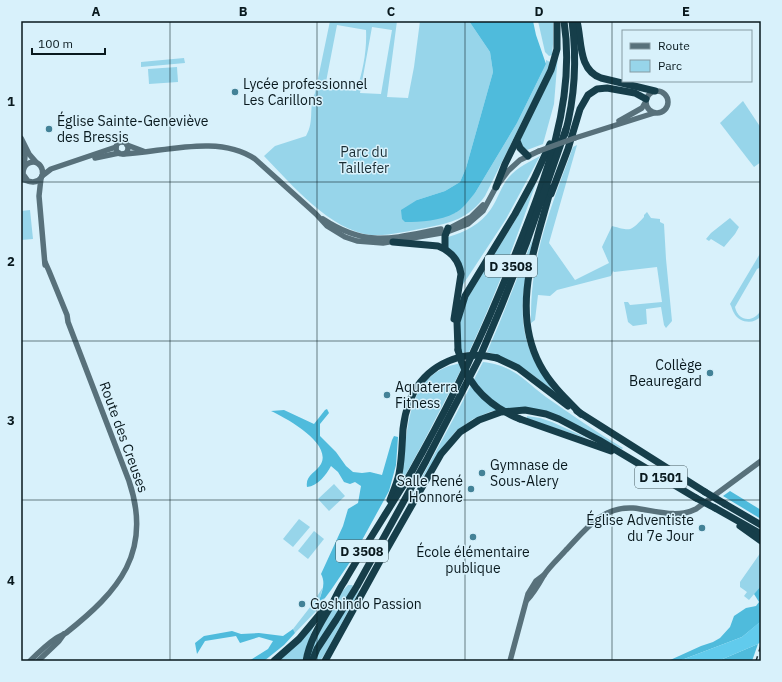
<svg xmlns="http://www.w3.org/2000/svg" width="782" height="682" font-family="'IBM Plex Sans',sans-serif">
<rect width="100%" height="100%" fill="#d8f1fb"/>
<!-- green -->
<g fill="#97d5ea" fill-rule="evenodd">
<path d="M330 21H397L387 97 408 98 414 67 420 21H469L490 52 493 72 466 168 460 182 445 191 417 200 455 213 466 203 475 193 517 123 546 64V60L550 62 549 67 485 196C469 218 452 223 425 228 408 231 389 236 371 235 331 231 291 184 264 156L275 146 306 136C315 120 308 108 315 93ZM337 25 366 30C367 50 363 72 356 91L325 87ZM372 27 392 30 381 94 360 93Z"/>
<path d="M538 21H553V44L552 55 549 56 545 52Z"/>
<path d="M558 54 554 104 543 144 527 150C523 148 520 143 521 138L549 81Z"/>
<path d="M184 58 185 63 141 67V62Z"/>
<path d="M177 67 178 82 149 84 148 69Z"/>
<path d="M743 101 761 128V162L754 167 720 123Z"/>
<path d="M577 145 549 243 575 280 609 263 602 247 612 226C631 231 630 232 644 217V215L647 212 651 218 660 219V222L664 224 666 259 672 321 666 328 664 325 661 307 646 309 647 324 633 326 628 322 624 302H628L630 305 662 302 657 267 614 272 613 271 611 276 557 290 550 296 538 295 535 320 531 323C531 313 531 302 532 292 536 242 556 194 573 147Z"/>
<path d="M540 156 506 219 462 286 463 279 447 246 448 237C465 232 481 224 491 209 498 199 501 186 509 177 518 167 529 162 540 156Z"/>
<path d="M536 183C516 240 495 297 469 352L461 353 459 327 464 304 513 224Z"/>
<path d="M30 210 33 239 21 240V211Z"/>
<path d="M730 218 739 227 735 234 724 247 711 239 709 241 706 239 711 233Z"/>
<path d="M533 238C520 301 512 339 555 392 531 374 517 360 487 352L499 324Z"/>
<path d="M761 252V267L757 269 735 307C738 322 754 323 761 310V316C754 325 739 323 734 313 732 310 732 307 730 304Z"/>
<path d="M465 362 424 441 400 485H399C409 448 401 387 444 368 450 365 458 364 465 362Z"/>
<path d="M483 362C513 365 523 380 546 397 571 414 596 432 623 448L622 449 548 412 492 411 473 419 456 431 445 444 423 477H422L456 414Z"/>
<path d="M527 416 540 418 552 422 589 439 527 419Z"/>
<path d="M334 484 345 496 329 511 318 499Z"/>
<path d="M299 519 310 527 293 547 283 539Z"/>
<path d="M314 531 324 539 308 559 298 551Z"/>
<path d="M761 552V586L749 600 744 596 747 592 740 587V582Z"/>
<path d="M348 585H352L353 586 310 661 308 654 340 594Z"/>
<path d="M323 587 319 601 325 598 319 608 295 633 293 629 311 606Z"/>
<path d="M358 590 359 591 326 652 320 661H315L317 653Z"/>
<path d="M314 625 302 661H278Z"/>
</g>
<!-- forest -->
<g fill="#4fbbdc">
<path d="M469 21H533L536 35 546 64 517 123 475 193C469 200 463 209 455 213 440 221 421 222 405 222L402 219 401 210 417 200 445 191 460 182 466 168 493 72 490 52Z"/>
<path d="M327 409 329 413 320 424V436L336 452 346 466 353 472 362 473 370 472 382 475 392 440 394 436 398 437 396 465 389 491 350 562 331 590 325 598 319 601C322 592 326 583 321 574L343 526 348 509 358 503 361 486 355 482 350 484 344 482 338 472 331 466C326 475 318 486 307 487 305 475 316 473 321 464 332 443 286 418 271 411L284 410 314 424 325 410Z"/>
<path d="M730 491 761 510V519L723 496Z"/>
<path d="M761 586V621L759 623 742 637 679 661H668L701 646 713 642 720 638 730 627 734 616 746 608 756 606 759 602 754 594Z"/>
<path d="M293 629 295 633 284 645 264 661H249L268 649 273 641 259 637 240 643 236 636 205 641 197 654 195 643 204 636 232 631 241 634 259 633 283 636Z"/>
<path d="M758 644 752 661H718Z"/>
</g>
<!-- water -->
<path fill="#61cbed" d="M761 621V641L758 644 718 661H679L742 637Z"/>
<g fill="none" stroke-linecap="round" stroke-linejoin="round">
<!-- secondary -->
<g stroke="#58717b" stroke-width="5.5">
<circle cx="657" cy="102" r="11"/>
<path d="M619 121 642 108 646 101"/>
<path d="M21 138 29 154 36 162"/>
<path d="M575 138 654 113"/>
<circle cx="122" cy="148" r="6"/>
<path d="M127 145 143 151"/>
<path d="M21 148 25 156 24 167"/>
<path d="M124 154C164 152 219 134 255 159L316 214 327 226 345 237 357 241 383 243 447 232 468 224 483 211 496 187 508 171 520 160 539 151"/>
<path d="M95 158 119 153"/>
<path d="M42 176 51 169 116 147"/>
<path d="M41 178 39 196 45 265"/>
<path d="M21 179C25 180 29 182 33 182 49 181 43 157 29 163 24 165 23 169 23 174L28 181"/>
<path d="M323 219C367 248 393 238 441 229"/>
<path d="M452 227 471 217 483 205"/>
<path d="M527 600C534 593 539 584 544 575 550 566 559 558 566 550 585 530 602 506 633 508 654 510 676 519 696 509L761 461"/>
<path d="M30 661C38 653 46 645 55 639 59 636 63 635 66 633 119 591 153 552 129 481L68 322 67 315 49 271 45 262"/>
<path d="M38 661 59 641 64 634"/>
<path d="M510 661 528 594 536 581 544 575"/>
</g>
<!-- highway -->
<g stroke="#163e4a" stroke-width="7">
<path d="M577 21C582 41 578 70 601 78L655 91"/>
<path d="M565 134C575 97 577 59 572 21"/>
<path d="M517 141 520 148 528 156"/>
<path d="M496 187 505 164 551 70 557 49V21"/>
<path d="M551 188C536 245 510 309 540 365 550 384 566 399 581 414"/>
<path d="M551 194 568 149 580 109 588 95 597 89 607 88 635 93 646 99"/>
<path d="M393 242 438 246C451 251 459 260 461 274L454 319"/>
<path d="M445 248V236L448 228"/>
<path d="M458 350 457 322 465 296 515 214 534 179 550 144"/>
<path d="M497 358 518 368 568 406"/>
<path d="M577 411 705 492"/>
<path d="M520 419 611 451"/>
<path d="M390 500C393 492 397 483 399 474 402 459 402 444 403 429 407 393 424 367 460 357"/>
<path d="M725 504 761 525"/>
<path d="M715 508 761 534"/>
<path d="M740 526 761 541"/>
<path d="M274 661 299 639 325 608"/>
<path d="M306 661C310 639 321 623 332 604 336 597 339 589 344 582 362 551 382 520 401 489 409 478 415 465 422 453 456 392 485 330 511 265 541 189 577 106 564 21"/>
<path d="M312 661 317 649 336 620 357 586 426 461 479 359 501 307 526 244 566 129"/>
<path d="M325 661 380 561 441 454 460 432 479 420 501 412 525 410 546 414 559 419 599 440 696 498"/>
</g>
<!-- rail -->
<path stroke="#203137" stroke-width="1.5" stroke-dasharray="5 5" stroke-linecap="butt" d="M756 661 761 645"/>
<!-- secondary-bridge -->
<path stroke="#58717b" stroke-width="5.5" d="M539 151 575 138"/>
<!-- highway-bridge -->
<g stroke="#163e4a" stroke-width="7">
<path d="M458 350C466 384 488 406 520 419"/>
<path d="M460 357C473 354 485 355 497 358"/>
<path d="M705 492 725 504"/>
<path d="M696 498 715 508"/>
</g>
</g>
<!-- grid -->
<path fill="none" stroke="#09191e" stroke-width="1" stroke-opacity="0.55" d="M170 21V661M317 21V661M465 21V661M612 21V661M21 182H761M21 341H761M21 500H761"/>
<!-- markers -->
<g fill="#438297" stroke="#d8f1fb" stroke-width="1.5">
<circle cx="235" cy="92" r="4"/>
<circle cx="49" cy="129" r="4"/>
<circle cx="710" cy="373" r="4"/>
<circle cx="387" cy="395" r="4"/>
<circle cx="482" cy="473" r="4"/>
<circle cx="471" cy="489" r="4"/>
<circle cx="702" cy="528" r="4"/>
<circle cx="473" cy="537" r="4"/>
<circle cx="302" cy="604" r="4"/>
</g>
<g text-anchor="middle" stroke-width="3" stroke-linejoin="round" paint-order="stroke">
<!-- shield labels -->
<g fill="#d8f1fb" stroke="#475a60" stroke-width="1">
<rect x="485" y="255" width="52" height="22" rx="3"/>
<rect x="635" y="466" width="52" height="22" rx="3"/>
<rect x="336" y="540" width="52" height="22" rx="3"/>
</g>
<g font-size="13" font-weight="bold" fill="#09191e">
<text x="511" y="271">D 3508</text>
<text x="661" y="482">D 1501</text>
<text x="362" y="556">D 3508</text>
</g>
<!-- poi labels -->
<g font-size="14" fill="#09191e" stroke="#d8f1fb" text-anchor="start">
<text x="243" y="89">Lycée professionnel<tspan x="243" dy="16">Les Carillons</tspan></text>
<text x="57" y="126">Église Sainte-Geneviève<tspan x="57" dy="16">des Bressis</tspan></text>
<text x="702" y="370" text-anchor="end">Collège<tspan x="702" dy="16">Beauregard</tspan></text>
<text x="395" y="392">Aquaterra<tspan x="395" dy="16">Fitness</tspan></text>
<text x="490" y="470">Gymnase de<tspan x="490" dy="16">Sous-Alery</tspan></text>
<text x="463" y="486" text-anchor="end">Salle René<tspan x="463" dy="16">Honnoré</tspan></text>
<text x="694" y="525" text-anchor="end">Église Adventiste<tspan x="694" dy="16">du 7e Jour</tspan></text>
<text x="473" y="557" text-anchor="middle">École élémentaire<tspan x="473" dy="16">publique</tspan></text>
<text x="310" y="609">Goshindo Passion</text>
</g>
<!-- park labels -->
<g font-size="14" fill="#1a2d34" stroke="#d8f1fb">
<text x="364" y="157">Parc du<tspan x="364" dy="16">Taillefer</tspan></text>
</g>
<!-- street labels -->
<g font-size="14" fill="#09191e" stroke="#d8f1fb">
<text transform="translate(124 437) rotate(70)" y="5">Route des Creuses</text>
</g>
</g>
<!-- border -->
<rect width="782" height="682" fill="none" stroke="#d8f1fb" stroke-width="44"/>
<!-- legend -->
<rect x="622" y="30" width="130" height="52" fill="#d8f1fb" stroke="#859ba3"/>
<rect x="630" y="43" width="20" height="6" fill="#58717b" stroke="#859ba3"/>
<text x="658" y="50" font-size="12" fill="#09191e">Route</text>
<rect x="630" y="60" width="20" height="12" fill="#97d5ea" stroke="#859ba3"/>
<text x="658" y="70" font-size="12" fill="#09191e">Parc</text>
<!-- scale -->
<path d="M32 48v6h73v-6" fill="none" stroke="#09191e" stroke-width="2"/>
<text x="38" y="48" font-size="12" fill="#09191e" stroke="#d8f1fb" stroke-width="3" paint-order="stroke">100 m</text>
<rect x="22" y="22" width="738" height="638" fill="none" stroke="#09191e" stroke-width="1.5"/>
<g font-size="13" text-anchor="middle" font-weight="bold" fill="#09191e">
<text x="96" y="16">A</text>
<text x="243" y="16">B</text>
<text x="391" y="16">C</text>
<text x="539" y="16">D</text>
<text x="686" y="16">E</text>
<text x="11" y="106">1</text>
<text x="11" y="266">2</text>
<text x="11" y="425">3</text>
<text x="11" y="585">4</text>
</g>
</svg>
